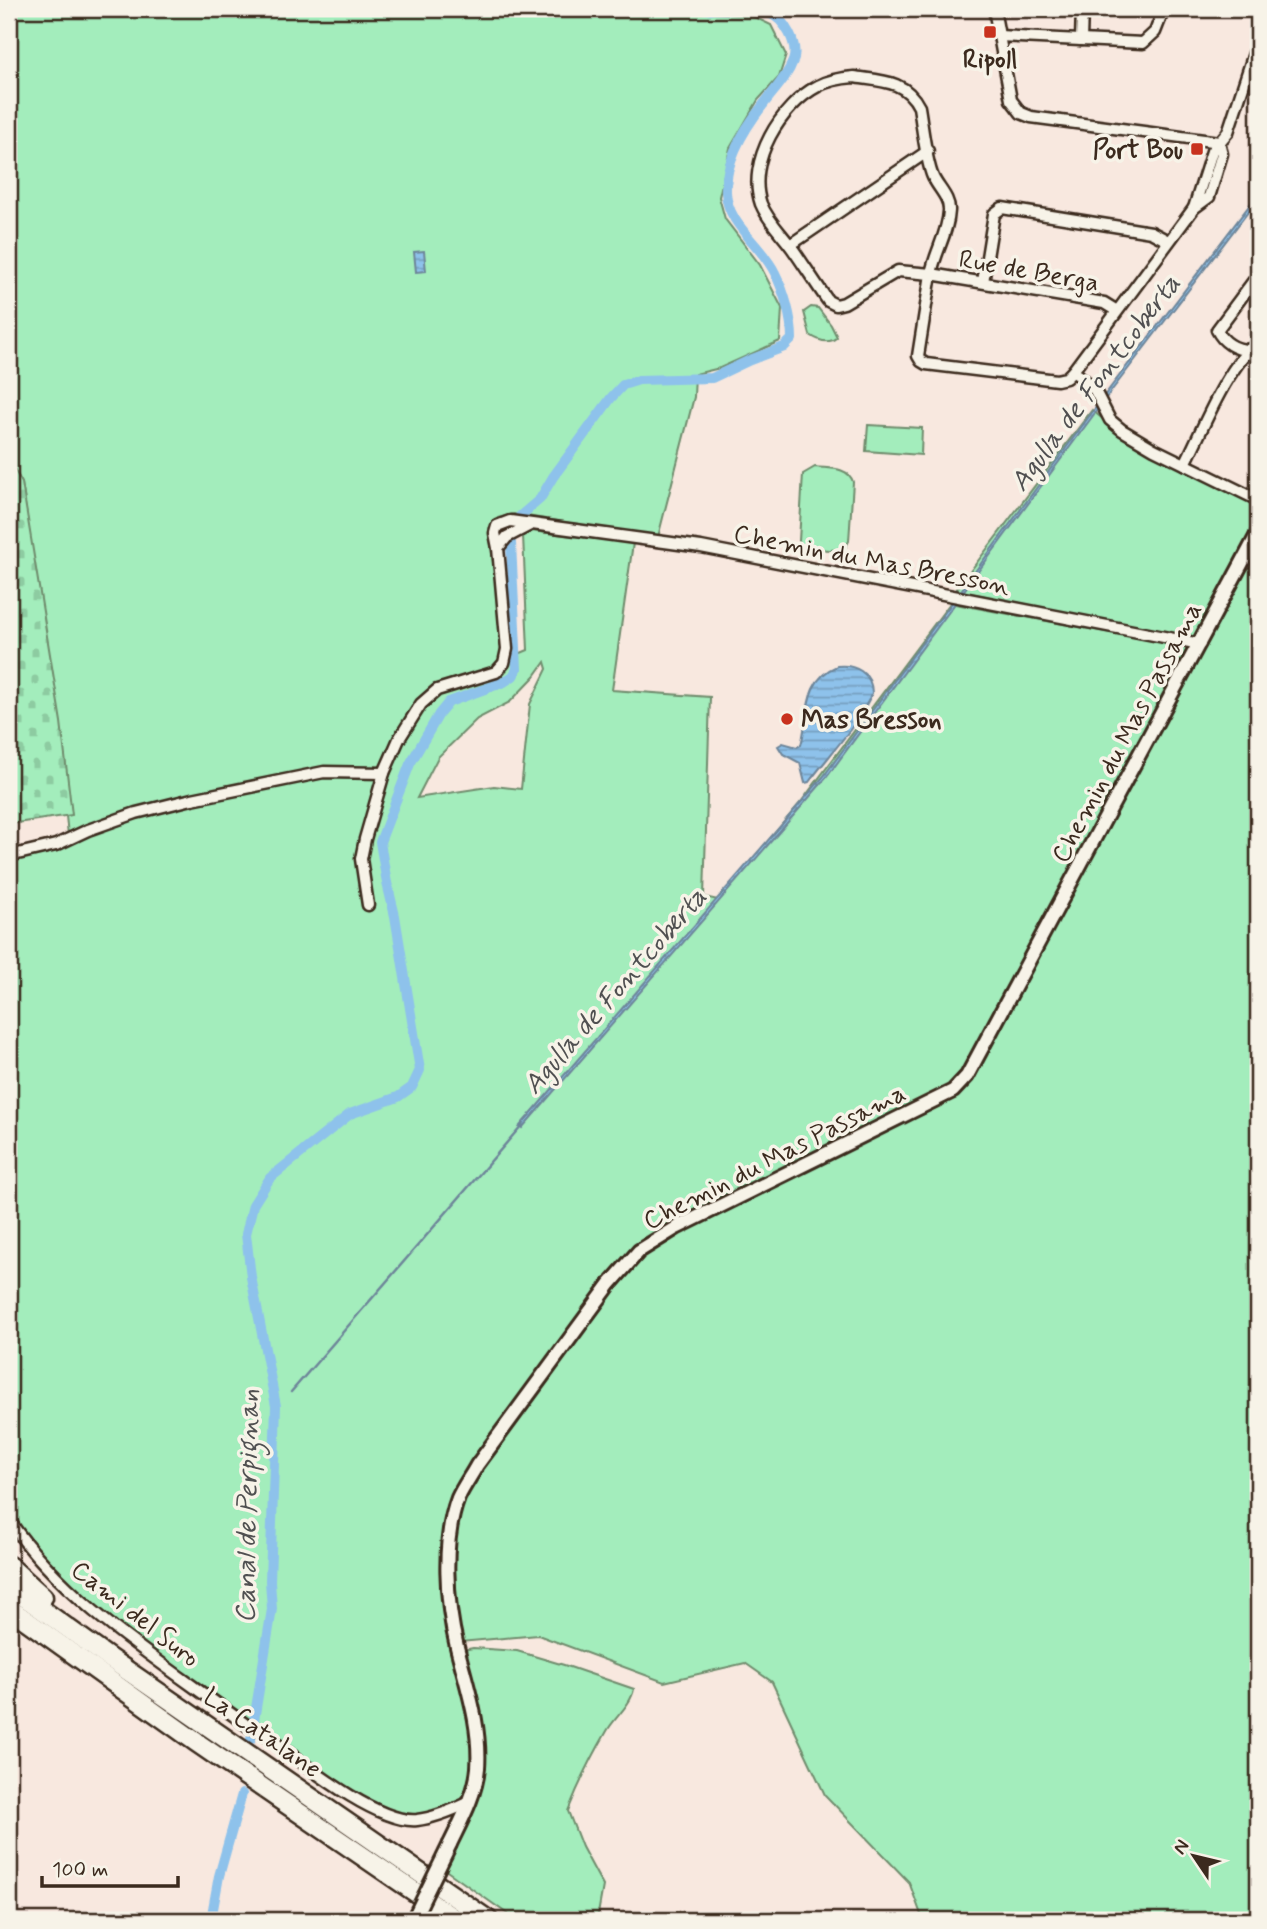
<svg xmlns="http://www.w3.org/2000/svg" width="1267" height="1929" font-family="Mynerve,sans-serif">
<defs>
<pattern id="cemetery-stones" width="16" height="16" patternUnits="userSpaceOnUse" patternTransform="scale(1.75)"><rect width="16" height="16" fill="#a3edbc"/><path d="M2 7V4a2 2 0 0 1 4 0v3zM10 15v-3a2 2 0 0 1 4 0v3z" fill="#8dcba1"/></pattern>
<pattern id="water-rules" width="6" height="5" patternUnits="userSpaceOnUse" patternTransform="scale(1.75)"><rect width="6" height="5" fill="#8ec2eb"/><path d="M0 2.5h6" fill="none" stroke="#759ebe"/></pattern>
</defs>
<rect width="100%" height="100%" fill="#f8e8df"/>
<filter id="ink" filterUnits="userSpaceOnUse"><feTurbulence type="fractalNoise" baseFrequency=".0143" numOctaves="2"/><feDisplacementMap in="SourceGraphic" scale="14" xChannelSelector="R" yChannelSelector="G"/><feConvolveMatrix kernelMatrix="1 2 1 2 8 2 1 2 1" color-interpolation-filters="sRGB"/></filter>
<g filter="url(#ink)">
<!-- green -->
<g fill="#a3edbc" stroke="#6f8c6d" stroke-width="2" fill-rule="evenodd">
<path d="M9 9H628L750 15 771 25 786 55 779 77 758 100 730 148 719 197 725 219 760 265 782 308 780 341 720 368 695 374 694 397 658 537 514 514 498 518 489 528 503 649 500 662 493 668 435 687 381 769 323 768 68 835 66 816 71 815 22 483 9 460Z"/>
<path d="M811 307 818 308 831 325 837 337C829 345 819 341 810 335L804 312Z"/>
<path d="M1092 410C1135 448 1206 479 1258 505V522L1197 639 956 590Z"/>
<path d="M868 425 922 428 921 455 866 451Z"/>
<path d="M815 467C828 469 848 466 853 482L849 541 845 548C832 552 816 549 802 547L799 541 803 474Z"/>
<path d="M531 531 633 543 612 690 710 697 704 897 718 900 801 802 950 603 1192 648 963 1074 951 1087 636 1247 455 1494 443 1579 471 1723 473 1769 464 1801C450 1807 428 1817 412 1815 362 1810 300 1755 259 1726L251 1723C166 1660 69 1602 9 1513V860L137 817 193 803 324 776 387 777 403 740 424 706 439 694 498 675 509 658 528 650 523 535ZM545 662 547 669 530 704 521 789 494 786 417 798 438 757 477 719 510 702 535 676Z"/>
<path d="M1258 544V1920H923L909 1882 825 1795 772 1682 745 1663 664 1682 538 1635 460 1642C455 1597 444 1538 464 1496 469 1486 476 1477 481 1468L614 1287 642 1255 678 1232 956 1095Z"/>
<path d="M473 1648 517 1651 564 1665 634 1689C631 1705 615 1717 607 1731 592 1757 579 1783 568 1811L582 1847 603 1886 597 1920H516L444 1869 482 1770 463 1650Z"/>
</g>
<!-- cemetery -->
<path fill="url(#cemetery-stones)" stroke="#6f8c6d" stroke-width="2" d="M9 460 22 483 61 722 72 815 9 824Z"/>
<!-- water -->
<g fill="url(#water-rules)" stroke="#6d8599" stroke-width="2">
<path d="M1258 194V199L1109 394 960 596H957L1107 392Z"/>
<path d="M424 251 426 271 416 272 414 252Z"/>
<path d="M956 597 959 598 826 778 522 1128 520 1126 823 777Z"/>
<path d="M837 666C855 664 872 673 872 693 858 725 830 754 809 782L805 783 800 763 783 754 778 746 783 743 797 747 801 745C809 716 803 680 837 666Z"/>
</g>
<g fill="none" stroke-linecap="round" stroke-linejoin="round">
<!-- stream -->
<path stroke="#6d8599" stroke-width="2.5" d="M291 1392 522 1125"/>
<!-- canal -->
<g stroke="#8ec2eb" stroke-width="10">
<path d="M519 517 540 499 553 477 611 398 623 385 639 380 712 378 750 360 784 347 792 339C792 318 784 291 775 273 762 245 727 225 726 192 725 161 745 128 763 105 773 91 787 78 793 61 799 45 785 19 769 13 753 8 723 10 705 9"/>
<path d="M251 1739 272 1609 270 1581 276 1406 251 1277 246 1234 253 1205 270 1178 350 1114 398 1097 412 1087 420 1070 395 916 387 883 380 842 410 764 439 714 449 702 504 682 513 676 517 669 511 543"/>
<path d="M211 1920 219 1876 242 1794"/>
</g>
<!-- minor casing -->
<g stroke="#3b2a1e" stroke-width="15">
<g id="minor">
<path d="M994 9 1011 100 1021 113 1031 117 1219 142"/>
<path d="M998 36 1143 43 1155 32 1164 9"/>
<path d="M1081 40 1082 9"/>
<path d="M854 77C881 81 906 80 919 107 922 124 926 162 933 177 938 188 950 198 949 211 948 233 935 252 931 274L898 271 844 303 836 305 828 301C816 284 804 265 792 248 781 233 768 221 761 204 746 162 781 105 818 86 829 80 841 78 854 77Z"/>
<path d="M1194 208 1212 151 1228 132 1258 41"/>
<path d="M790 245 928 151"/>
<path d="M983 282 994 214 1002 208 1151 232 1168 241"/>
<path d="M1117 311 1104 303 931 274 918 356 921 361 926 364 1057 380 1066 378 1073 371 1194 208 1209 197 1222 154 1219 142"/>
<path d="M1249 350C1235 350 1223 342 1217 330L1258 275"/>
<path d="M1073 371 1093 387 1110 420 1122 430 1154 449 1258 500"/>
<path d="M1185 464C1202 431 1228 363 1258 343"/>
<path d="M498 548 507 537 530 525"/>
<path d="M9 856 56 845 88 830 136 813 192 799 324 772 384 773 399 739 421 704 437 690 496 672 504 663 507 649 498 548 495 533 497 526 510 521 701 547 1200 644"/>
<path d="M368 905 361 859 365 839 384 773"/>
<path d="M9 1520C66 1605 168 1666 249 1727L257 1729C292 1754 374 1824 417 1820 434 1818 453 1810 468 1803"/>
</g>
</g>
<!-- tertiary casing -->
<g stroke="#3b2a1e" stroke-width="18">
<path id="tertiary" d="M450 1844C461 1821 476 1794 478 1768 481 1726 467 1687 457 1647 446 1603 442 1540 458 1498 463 1487 471 1476 477 1465L610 1284 639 1251 676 1228 953 1091 967 1076 1258 533"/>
</g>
<!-- motorway casing -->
<g stroke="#3b2a1e" stroke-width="23">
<g id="motorway">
<path d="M9 1566 43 1597"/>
<path d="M9 1586 109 1658 488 1920"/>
<path d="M9 1608 196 1742 456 1920"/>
</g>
</g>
<!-- minor -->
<use href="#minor" stroke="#f7f3e8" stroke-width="10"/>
<!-- tertiary -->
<use href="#tertiary" stroke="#f7f3e8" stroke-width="12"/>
<!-- motorway -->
<use href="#motorway" stroke="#f7f3e8" stroke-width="18"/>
<!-- tertiary-bridge casing -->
<g stroke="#3b2a1e" stroke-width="18" stroke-linecap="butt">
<path id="tertiary-bridge" d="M413 1920 450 1844"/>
</g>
<!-- tertiary-bridge -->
<use href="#tertiary-bridge" stroke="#f7f3e8" stroke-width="12"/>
</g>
</g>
<!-- markers -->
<g fill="#c8321e" stroke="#f7f3e8" stroke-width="2.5">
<rect x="983" y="25" width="14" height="14" rx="3.5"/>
<rect x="1190" y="142" width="14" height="14" rx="3.5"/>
<circle cx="787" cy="719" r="7"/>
</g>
<g text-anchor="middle" stroke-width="7" stroke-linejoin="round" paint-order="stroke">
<!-- poi labels -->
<g font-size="26" font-weight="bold" fill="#3b2a1e" stroke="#f7f3e8">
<text x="990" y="68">Ripoll</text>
<text x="1183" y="158" text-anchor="end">Port Bou</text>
<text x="801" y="728" text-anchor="start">Mas Bresson</text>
</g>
<!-- street labels -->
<g font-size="26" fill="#3b2a1e" stroke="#f7f3e8">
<text transform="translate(1029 270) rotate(10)" y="9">Rue de Berga</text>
<text transform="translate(872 559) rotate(11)" y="9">Chemin du Mas Bresson</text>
<text transform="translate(1126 732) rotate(-62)" y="9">Chemin du Mas Passama</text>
<text transform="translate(774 1156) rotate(-27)" y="9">Chemin du Mas Passama</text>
<text transform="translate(136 1613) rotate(38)" y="9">Cami del Suro</text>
<text transform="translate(263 1732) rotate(35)" y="9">La Catalane</text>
</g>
<!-- water labels -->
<g font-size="28" font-style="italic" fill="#505051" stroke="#f7f3e8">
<text transform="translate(1094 382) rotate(-53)" y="10">Agulla de Fontcoberta</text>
<text transform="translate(614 990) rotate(-49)" y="10">Agulla de Fontcoberta</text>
<text transform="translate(246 1506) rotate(-89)" y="10">Canal de Perpignan</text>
</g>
</g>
<!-- margin -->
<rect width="1267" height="1929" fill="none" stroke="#f7f3e8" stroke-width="35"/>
<rect x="18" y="18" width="1232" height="1894" fill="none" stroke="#3b2a1e" stroke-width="2.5" filter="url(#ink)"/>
<!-- north arrow -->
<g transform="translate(1194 1856) rotate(305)" stroke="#f7f3e8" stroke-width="5" paint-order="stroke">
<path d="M0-5L12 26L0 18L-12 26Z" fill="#3b2a1e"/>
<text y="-10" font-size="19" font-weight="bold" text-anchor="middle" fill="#3b2a1e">N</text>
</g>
<!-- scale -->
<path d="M42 1876v10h136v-10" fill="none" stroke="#3b2a1e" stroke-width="3.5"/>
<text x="52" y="1876" font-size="21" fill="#3b2a1e" stroke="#f7f3e8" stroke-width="5" paint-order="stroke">100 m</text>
</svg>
